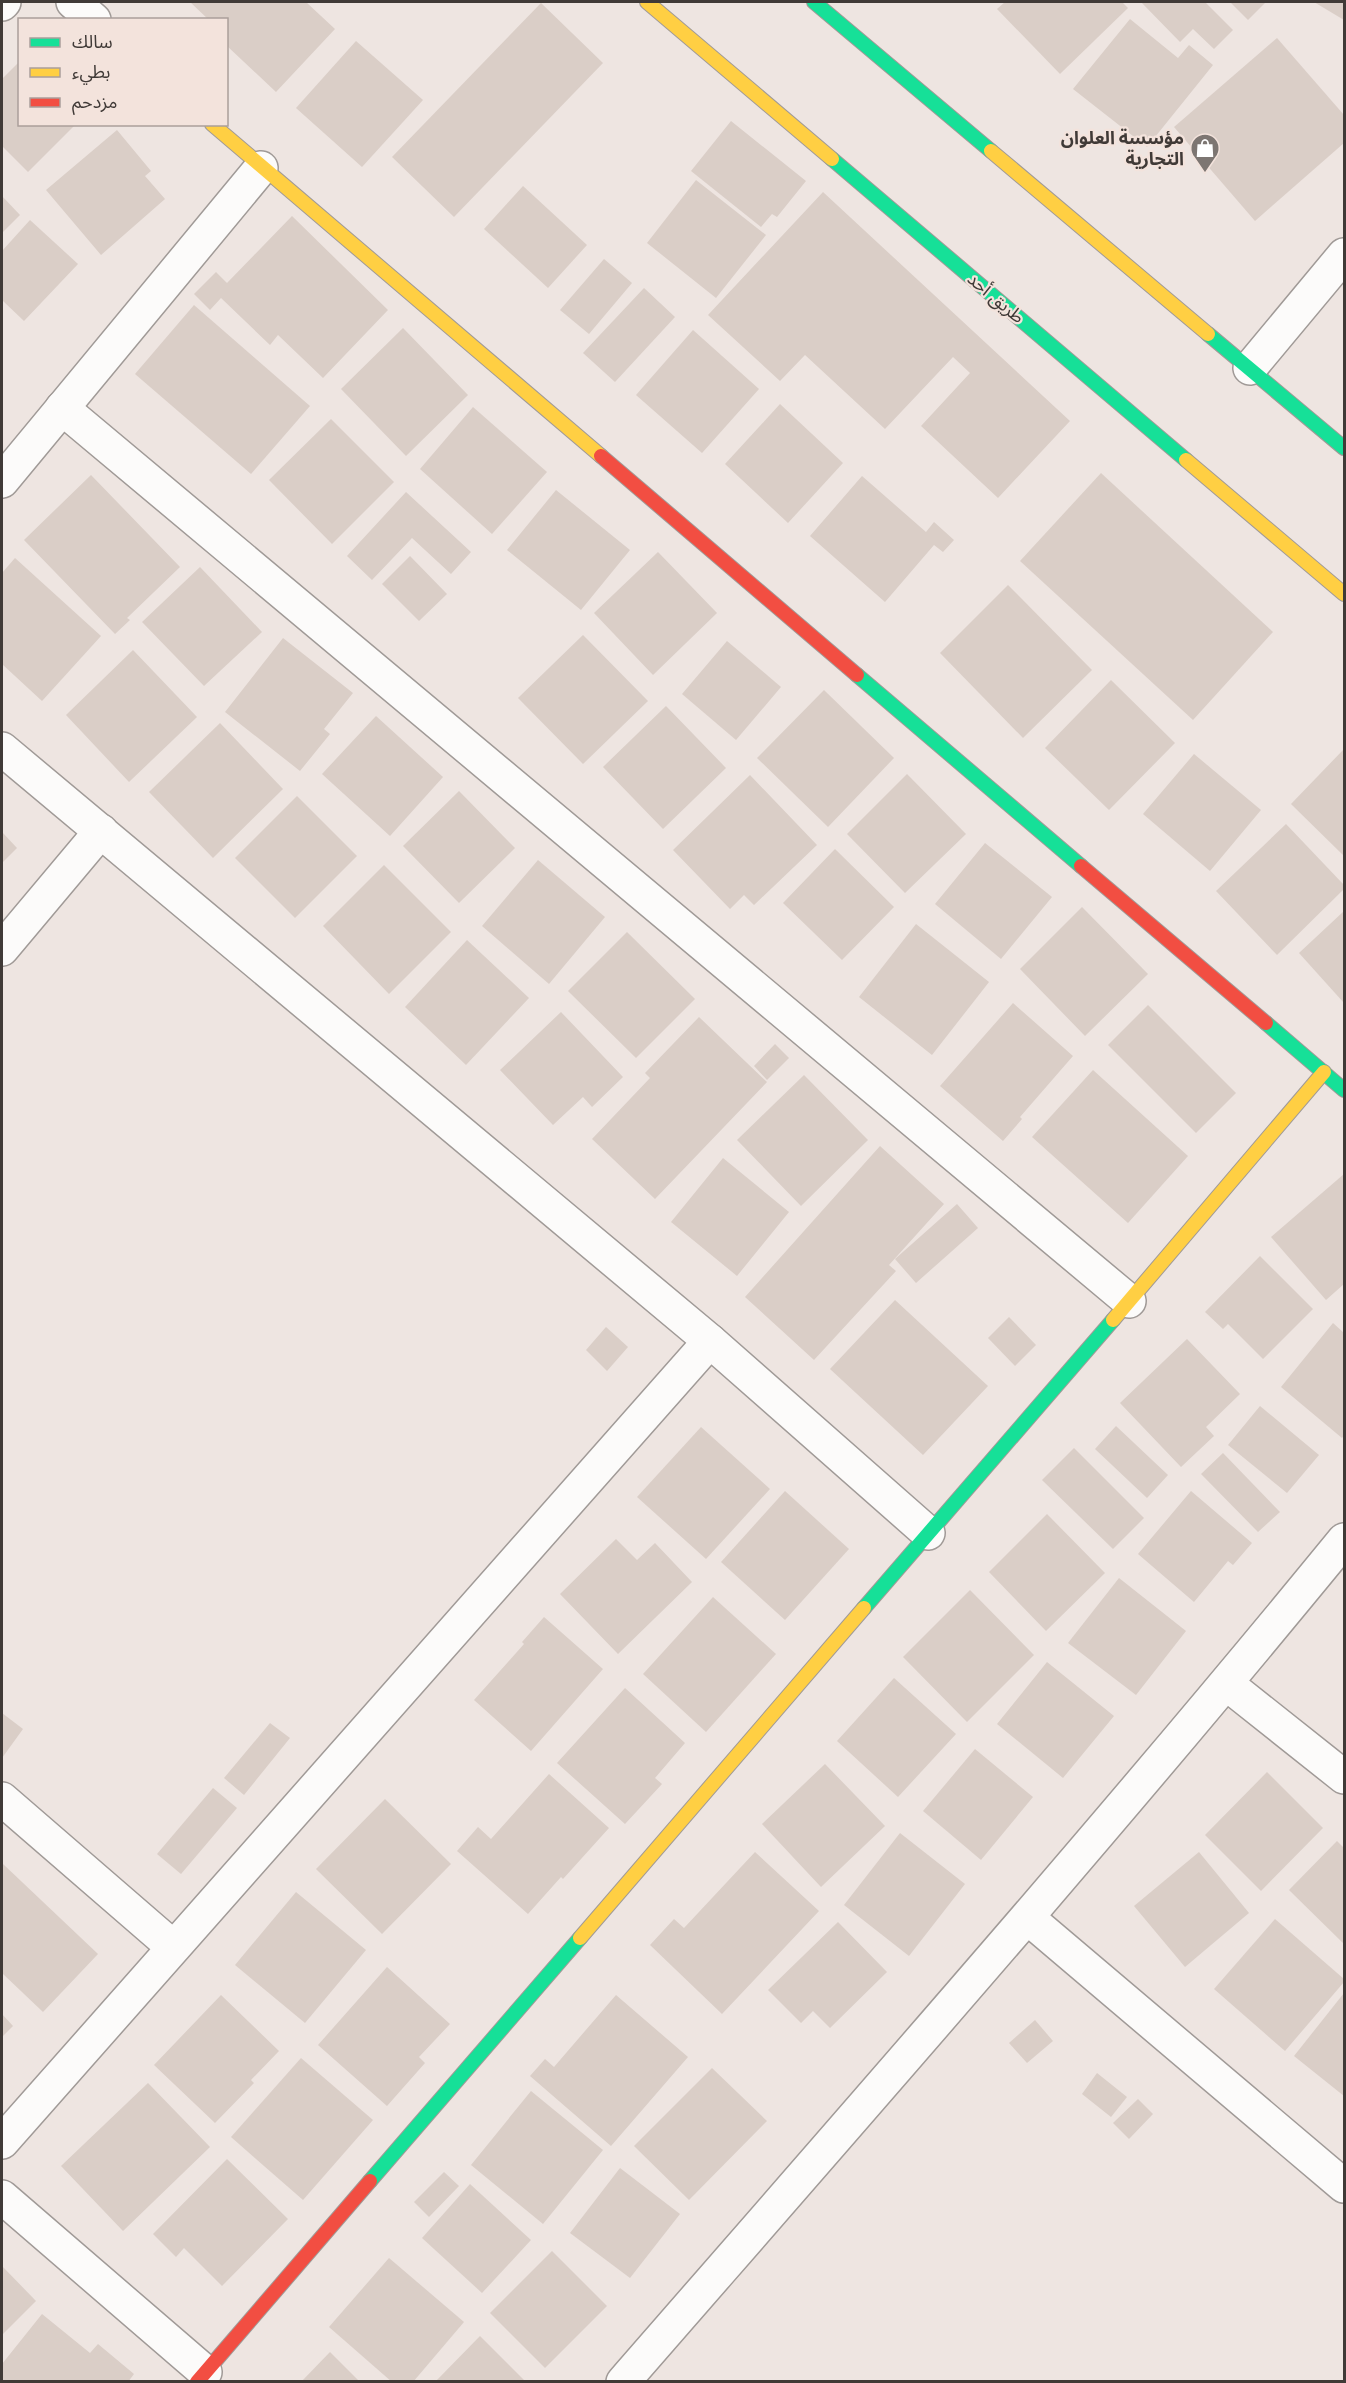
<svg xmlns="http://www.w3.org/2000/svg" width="1346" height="2383" font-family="Poppins,'Noto Sans Arabic',sans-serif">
<rect width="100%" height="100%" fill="#eee5e1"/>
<!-- building -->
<g fill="#dacec7">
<path d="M190 2H306L335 29 276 92 226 45V20H209Z"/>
<path d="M1005 2H1122L1128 8 1060 74 997 9Z"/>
<path d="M1141 2H1205L1233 30 1214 49 1193 29 1180 42Z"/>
<path d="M1230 2H1266L1248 20Z"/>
<path d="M1314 2H1344V20Z"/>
<path d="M541 3 603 63 454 217 392 157Z"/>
<path d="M1130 19 1178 58 1189 45 1213 65 1147 147 1073 89Z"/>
<path d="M1277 38 1344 115V143L1255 221 1174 127Z"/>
<path d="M356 41 423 100 362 167 296 108Z"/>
<path d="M18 63 20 124H76L28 172 2 146V79Z"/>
<path d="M731 121 806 181 777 217 772 214 761 227 691 171Z"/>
<path d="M117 130 151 171 145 176 165 199 101 255 46 190Z"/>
<path d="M696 180 766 235 716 298 647 243Z"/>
<path d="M523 186 587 245 548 288 484 229Z"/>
<path d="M823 192 1070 421 998 498 921 426 970 373 953 357 885 429 805 355 780 381 708 315Z"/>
<path d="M2 196 20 215 2 233Z"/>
<path d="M292 216 388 310 323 378 278 335 270 345 221 298 210 310 194 294 216 272 227 283Z"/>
<path d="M30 220 78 264 24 321 2 300V251Z"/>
<path d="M604 259 632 283 589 334 560 310Z"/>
<path d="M644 288 675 317 615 382 583 353Z"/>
<path d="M194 305 310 406 251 474 135 374Z"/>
<path d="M403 328 468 395 406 456 341 389Z"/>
<path d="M693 330 759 389 702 453 636 395Z"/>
<path d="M780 404 843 463 788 523 725 464Z"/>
<path d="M473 407 547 472 492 534 420 469Z"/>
<path d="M331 419 394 482 332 544 269 480Z"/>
<path d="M1101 473 1273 632 1193 720 1020 561Z"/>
<path d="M91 475 180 567 127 618 130 620 115 634 24 540Z"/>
<path d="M862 476 926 532 934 522 954 540 943 552 934 545 885 602 810 536Z"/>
<path d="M556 490 630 550 581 610 507 550Z"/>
<path d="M406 492 471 552 451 574 412 538 372 580 347 556Z"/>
<path d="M658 552 717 613 653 675 594 613Z"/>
<path d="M410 556 447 594 419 621 382 584Z"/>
<path d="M15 558 101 636 42 701 2 664V573Z"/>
<path d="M200 567 262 632 204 686 142 622Z"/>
<path d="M1008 585 1092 670 1023 738 940 653Z"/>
<path d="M583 635 648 701 583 764 518 698Z"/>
<path d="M283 638 353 693 324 729 330 734 300 771 225 712Z"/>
<path d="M727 641 781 687 736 740 682 694Z"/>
<path d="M133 650 197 717 129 782 66 715Z"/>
<path d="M1111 680 1175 743 1109 810 1045 748Z"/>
<path d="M824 690 894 758 828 827 757 758Z"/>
<path d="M666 706 726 768 663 829 603 767Z"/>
<path d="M376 716 443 777 390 836 322 774Z"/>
<path d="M220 723 283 789 213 858 149 792Z"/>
<path d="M1344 749V856L1291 804Z"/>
<path d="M1194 754 1261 810 1210 871 1143 814Z"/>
<path d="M907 774 966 834 905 893 847 834Z"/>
<path d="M750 775 817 845 754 905 744 895 730 909 673 850Z"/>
<path d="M459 791 515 848 459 903 403 846Z"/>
<path d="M297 796 357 856 295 918 235 858Z"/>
<path d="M1286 824 1344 885V889L1277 955 1216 891Z"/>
<path d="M2 832 17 848 2 863Z"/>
<path d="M985 843 1052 897 1001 959 935 904Z"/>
<path d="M835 849 894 907 842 960 783 903Z"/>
<path d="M538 860 605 917 549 984 482 926Z"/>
<path d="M384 865 451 932 389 994 323 926Z"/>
<path d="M1082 907 1148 974 1085 1036 1020 969Z"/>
<path d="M1344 911V1003L1299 953Z"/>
<path d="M916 924 989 982 932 1055 859 997Z"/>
<path d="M627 932 695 999 636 1058 568 991Z"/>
<path d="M467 940 529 998 466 1065 405 1007Z"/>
<path d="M1013 1003 1073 1056 1020 1117 1022 1119 1003 1141 940 1086Z"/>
<path d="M1148 1005 1236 1093 1196 1133 1108 1045Z"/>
<path d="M561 1012 623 1077 592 1107 583 1097 553 1125 500 1070Z"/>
<path d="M699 1017 767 1082 655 1199 592 1139 650 1078 645 1073Z"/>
<path d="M775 1044 789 1058 767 1080 754 1066Z"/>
<path d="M1093 1070 1188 1156 1128 1223 1032 1137Z"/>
<path d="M804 1075 868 1140 801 1206 737 1140Z"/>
<path d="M880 1146 944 1204 889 1265 896 1271 814 1360 745 1297Z"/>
<path d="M723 1158 789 1212 737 1276 671 1222Z"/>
<path d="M1344 1174V1284L1326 1300 1271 1237Z"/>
<path d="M957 1204 978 1228 916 1283 895 1259Z"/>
<path d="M1260 1256 1313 1309 1263 1359 1228 1324 1223 1329 1205 1312Z"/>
<path d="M895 1300 988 1386 923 1455 830 1369Z"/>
<path d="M1009 1317 1036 1345 1015 1366 988 1338Z"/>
<path d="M1333 1323 1344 1333V1435L1342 1438 1281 1387Z"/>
<path d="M606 1327 628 1347 607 1371 586 1350Z"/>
<path d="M1187 1339 1240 1394 1206 1427 1214 1436 1181 1467 1120 1403Z"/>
<path d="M1260 1406 1319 1455 1287 1493 1228 1445Z"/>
<path d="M1116 1426 1168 1475 1147 1498 1095 1449Z"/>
<path d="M701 1427 770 1489 706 1559 637 1497Z"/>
<path d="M1074 1448 1144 1518 1113 1549 1042 1480Z"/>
<path d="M1223 1453 1280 1512 1258 1532 1201 1474Z"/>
<path d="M785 1491 849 1549 785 1620 721 1562Z"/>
<path d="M1191 1491 1252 1543 1233 1565 1228 1561 1194 1602 1138 1554Z"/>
<path d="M1047 1514 1105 1573 1046 1631 989 1572Z"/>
<path d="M616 1539 637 1560 655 1543 692 1582 618 1654 560 1594Z"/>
<path d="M1119 1578 1186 1631 1136 1695 1068 1643Z"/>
<path d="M970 1590 1034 1655 967 1722 903 1657Z"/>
<path d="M713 1597 776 1654 706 1732 643 1674Z"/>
<path d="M544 1617 603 1669 531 1751 474 1700 524 1644 522 1642Z"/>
<path d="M1047 1662 1114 1716 1063 1778 997 1724Z"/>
<path d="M894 1678 956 1734 898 1797 837 1741Z"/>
<path d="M625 1688 685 1743 655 1778 662 1784 625 1824 557 1763Z"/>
<path d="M2 1713 23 1729 2 1758Z"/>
<path d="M270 1723 290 1738 244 1795 224 1778Z"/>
<path d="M975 1749 1033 1797 981 1860 923 1811Z"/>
<path d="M825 1764 885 1826 821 1887 762 1824Z"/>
<path d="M1267 1772 1323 1828 1261 1891 1205 1835Z"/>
<path d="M549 1774 609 1828 563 1879 561 1877 528 1914 457 1851 478 1827 491 1839Z"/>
<path d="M213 1788 237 1808 181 1874 157 1854Z"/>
<path d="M385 1799 451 1864 382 1934 316 1869Z"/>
<path d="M900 1833 965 1884 909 1956 844 1905Z"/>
<path d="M1337 1841 1344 1848V1944L1289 1890Z"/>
<path d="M755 1852 819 1911 722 2014 650 1945 674 1919 684 1928Z"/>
<path d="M1199 1852 1249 1913 1185 1967 1134 1906Z"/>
<path d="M3 1864 98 1954 43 2012 2 1973Z"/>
<path d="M296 1892 366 1950 305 2023 235 1965Z"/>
<path d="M1275 1919 1344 1979V1982L1285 2051 1214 1989Z"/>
<path d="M838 1922 887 1972 830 2028 813 2011 801 2023 768 1990Z"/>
<path d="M387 1967 450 2024 419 2057 425 2063 387 2106 318 2045Z"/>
<path d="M1344 1993V2096L1294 2056Z"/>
<path d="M221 1995 279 2051 251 2080 254 2083 215 2123 154 2065Z"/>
<path d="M616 1995 688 2057 611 2146 530 2076 545 2059 554 2067Z"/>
<path d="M2 2014 13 2026 2 2037Z"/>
<path d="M1035 2020 1053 2041 1027 2063 1009 2043Z"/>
<path d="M301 2058 373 2120 303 2200 231 2137Z"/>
<path d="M712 2068 767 2121 689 2200 634 2146Z"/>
<path d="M1097 2073 1127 2097 1111 2117 1082 2094Z"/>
<path d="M148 2083 210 2147 123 2231 61 2166Z"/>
<path d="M531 2091 603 2150 543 2224 471 2165Z"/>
<path d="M1138 2099 1153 2114 1129 2139 1113 2123Z"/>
<path d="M227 2159 288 2219 222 2286 184 2248 176 2257 153 2234Z"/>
<path d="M620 2168 680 2214 630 2278 570 2233Z"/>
<path d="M444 2172 459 2186 429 2217 414 2202Z"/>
<path d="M470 2184 531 2240 482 2293 422 2238Z"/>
<path d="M552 2251 607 2306 545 2368 490 2313Z"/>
<path d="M389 2258 464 2322 413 2382H392L329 2327Z"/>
<path d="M2 2266 36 2301 2 2335Z"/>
<path d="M42 2314 90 2353 98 2344 134 2374 128 2382H2V2364Z"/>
<path d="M480 2336 526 2382H435Z"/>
<path d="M330 2352 360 2382H301Z"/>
</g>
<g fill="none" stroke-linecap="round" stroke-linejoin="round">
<!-- street casing -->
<g stroke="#a09a97" stroke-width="36">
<g id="street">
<path d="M73 2 94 20"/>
<path d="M2 4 4 2"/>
<path d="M1250 368 1344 255"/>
<path d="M62 408 1129 1301"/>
<path d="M2 481 261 168"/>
<path d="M2 749 710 1341 928 1533"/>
<path d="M2 949 101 831"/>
<path d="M1227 1684 1344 1777"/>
<path d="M2 1799 173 1947"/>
<path d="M1028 1918 1344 2186"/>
<path d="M2 2142 710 1341"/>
<path d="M2 2197 205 2372"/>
<path d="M623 2382C866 2103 1110 1826 1344 1540"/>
</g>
</g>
<!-- fast casing -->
<g stroke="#a09a97" stroke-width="16">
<g id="fast">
<path d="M814 2 991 151"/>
<path d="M832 159 1186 460"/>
<path d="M1208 334 1344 448"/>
<path d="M857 675 1081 866"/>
<path d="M1266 1023 1344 1090"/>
<path d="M864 1608 1113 1320"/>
<path d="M370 2181 580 1938"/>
</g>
</g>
<!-- slow casing -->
<g stroke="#a09a97" stroke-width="16">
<g id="slow">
<path d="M647 2 832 159"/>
<path d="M212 124 601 456"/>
<path d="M991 151 1208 334"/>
<path d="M1186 460 1344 594"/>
<path d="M1113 1320 1324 1072"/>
<path d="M580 1938 864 1608"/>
</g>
</g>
<!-- jam casing -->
<g stroke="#a09a97" stroke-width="16">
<g id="jam">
<path d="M601 456 857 675"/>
<path d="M1081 866 1266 1023"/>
<path d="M197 2382 370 2181"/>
</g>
</g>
<!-- street -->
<use href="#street" stroke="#fcfbfa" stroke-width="33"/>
<!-- fast -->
<use href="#fast" stroke="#16e098" stroke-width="14"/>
<!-- slow -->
<use href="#slow" stroke="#ffcf43" stroke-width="14"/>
<!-- jam -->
<use href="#jam" stroke="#f24e42" stroke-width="14"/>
</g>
<!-- icons -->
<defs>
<g id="shop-pin" transform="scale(1.5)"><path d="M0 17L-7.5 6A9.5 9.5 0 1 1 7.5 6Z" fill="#7d7672" stroke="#f3e3dc"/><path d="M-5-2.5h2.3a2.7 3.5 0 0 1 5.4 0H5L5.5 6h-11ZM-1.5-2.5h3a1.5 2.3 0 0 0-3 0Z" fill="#fff"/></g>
</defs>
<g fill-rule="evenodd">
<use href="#shop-pin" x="1205" y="148"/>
</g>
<g text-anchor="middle" stroke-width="4.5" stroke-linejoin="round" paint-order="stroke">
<!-- poi labels -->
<g font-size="18" font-weight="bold" fill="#403a37" stroke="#f3e3dc" text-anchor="end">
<text x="1184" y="144">مؤسسة العلوان<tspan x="1184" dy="21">التجارية</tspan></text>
</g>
<!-- street labels -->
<g font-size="18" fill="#403a37" stroke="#f3e3dc">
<text transform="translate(996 298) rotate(40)" y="6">طريق أحد</text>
</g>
</g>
<!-- border -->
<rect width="1346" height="2383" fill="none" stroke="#403a37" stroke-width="6"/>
<!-- legend -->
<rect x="18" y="18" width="210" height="108" fill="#f3e3dc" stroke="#ab9f9a" stroke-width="1.5"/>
<rect x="30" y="38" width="30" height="9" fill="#16e098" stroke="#ab9f9a" stroke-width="1.5"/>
<text x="72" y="48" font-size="18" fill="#403a37">سالك</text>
<rect x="30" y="68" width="30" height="9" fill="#ffcf43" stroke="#ab9f9a" stroke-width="1.5"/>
<text x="72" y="78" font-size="18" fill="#403a37">بطيء</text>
<rect x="30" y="98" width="30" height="9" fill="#f24e42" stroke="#ab9f9a" stroke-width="1.5"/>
<text x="72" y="108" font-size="18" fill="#403a37">مزدحم</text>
</svg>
